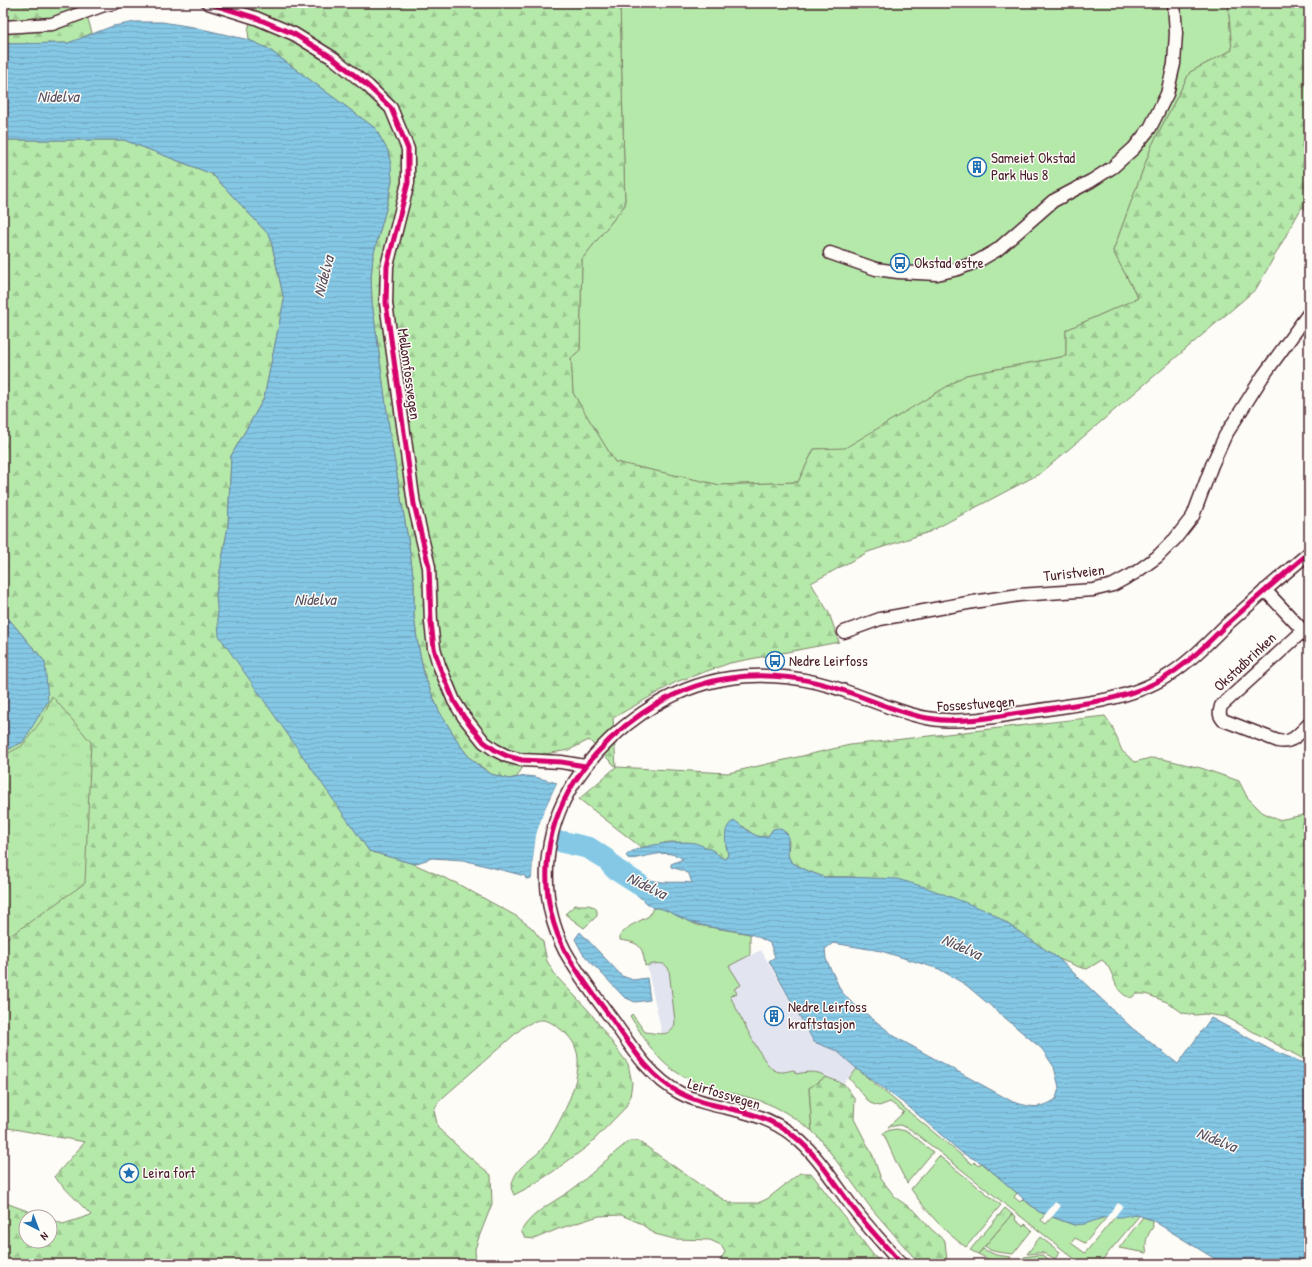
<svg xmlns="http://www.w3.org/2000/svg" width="1312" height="1267" font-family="'Patrick Hand',sans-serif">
<defs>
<pattern id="forest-firs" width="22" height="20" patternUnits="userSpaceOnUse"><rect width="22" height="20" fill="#b5e9aa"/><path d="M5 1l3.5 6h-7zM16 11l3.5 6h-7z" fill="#9dc792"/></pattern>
<pattern id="park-tufts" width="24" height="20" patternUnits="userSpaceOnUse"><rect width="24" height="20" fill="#b5e9aa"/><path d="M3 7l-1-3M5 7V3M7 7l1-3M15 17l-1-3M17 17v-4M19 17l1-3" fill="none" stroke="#9dc792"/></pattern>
<pattern id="water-rules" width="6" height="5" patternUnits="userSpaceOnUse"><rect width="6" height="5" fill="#84c8e5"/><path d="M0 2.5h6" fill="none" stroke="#74abc5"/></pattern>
</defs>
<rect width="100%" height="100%" fill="#fdfcf7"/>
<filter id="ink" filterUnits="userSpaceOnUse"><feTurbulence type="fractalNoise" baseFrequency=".025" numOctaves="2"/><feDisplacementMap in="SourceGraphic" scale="8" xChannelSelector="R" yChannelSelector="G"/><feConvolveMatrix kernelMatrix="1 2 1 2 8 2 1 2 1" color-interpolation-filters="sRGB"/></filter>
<g filter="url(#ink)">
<!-- built -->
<path fill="#e2e5f0" d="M761 950 814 1042 837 1051 857 1069 839 1088 838 1125 667 1042 662 1034 646 962 729 966Z"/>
<!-- grass -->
<g fill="#b5e9aa" stroke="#80846a">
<path d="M620 3H1228L1232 50 1190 72 1152 145 1113 251 1138 298 1066 330V356L966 375 845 449H814L798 482 719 485 615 462 573 393 571 358 580 350 582 259 625 205Z"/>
<path d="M659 907 697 925 750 934V955L729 966 741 985 734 989 737 993 730 996C737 1009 763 1065 774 1070 781 1074 787 1071 794 1070L796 1074C806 1072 818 1070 826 1077L809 1088 812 1131C793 1116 774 1104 751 1098 725 1091 696 1086 673 1070 654 1057 643 1036 630 1016L632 1014 645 1032C657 1033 674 1039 675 1021L669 970C665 960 654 964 645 966 644 957 643 946 634 943 629 941 625 941 620 940V935L630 926 649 916 653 908Z"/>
<path d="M857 1069 972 1164 974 1162 978 1166 982 1163 1017 1193 1014 1197 1020 1202 1023 1199 1039 1212 1045 1214 1041 1220 1046 1224 1052 1217 1074 1225 1107 1217 1085 1243 1075 1238 1071 1243 1085 1253 1115 1217 1135 1214 1139 1216 1103 1259 1097 1264H1081L910 1129 900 1125 888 1127 904 1112 890 1102 879 1106 870 1103 849 1078Z"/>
<path d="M897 1129 909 1132 933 1152 907 1183 897 1164 883 1133 890 1130Z"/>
<path d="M939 1156 1001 1205 966 1247C944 1232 926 1211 911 1189Z"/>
<path d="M1012 1214 1016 1217 1015 1220 1023 1226 1025 1224 1032 1230 1013 1254 997 1252 990 1250 985 1246Z"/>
<path d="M1143 1217 1152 1220 1153 1227C1147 1236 1144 1242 1147 1253L1119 1248Z"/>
<path d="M1040 1237 1060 1252 1055 1259C1040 1250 1043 1253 1027 1254Z"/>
<path d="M983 1249 996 1255 1011 1257 1006 1264H998L978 1254Z"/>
<path d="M1037 1255H1042L1056 1264H1019L1024 1257Z"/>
</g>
<!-- forest -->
<g fill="url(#forest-firs)" stroke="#80846a">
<path d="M3 3H85L84 5 92 33 78 40 68 43 3 44Z"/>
<path d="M254 3H620L625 205 582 259 580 350 571 358 573 393 615 462 720 485 798 482 814 449 845 448 966 375 1066 356V330L1138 298 1113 251 1152 145 1190 72 1232 50 1228 3H1309V212L1302 207 1256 289 1041 473 929 532 868 552 811 583 829 613 839 642 730 663 676 682 613 718 616 767 728 773 850 745 1105 716 1112 726 1122 751 1135 762 1150 758 1163 759 1201 768 1239 781 1247 797 1262 812 1278 820 1309 814V1062L1226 1017 1205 1014 1196 1015 1183 1013 1167 1002 1146 994H1136L1131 998C1111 992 1117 972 1102 960L1087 969 1079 967 1059 959 990 912 848 877H824L808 871 791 862 788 855 789 841 773 829 768 836C757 839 751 833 743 826L725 841 728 855 725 859 720 858 714 851 694 843 670 842 642 848 579 799 616 767 589 740 569 750 533 756 525 763 517 777 509 779 491 774 470 758 462 748 439 711 431 692 424 674 417 639 414 616V583L409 545 390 434 372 302 371 278 373 256 386 209 392 181 388 151 375 128 267 48 249 40 248 31Z"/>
<path d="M3 140H124L212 174 270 236 284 300 264 398 231 456 228 526 216 594 315 771 369 851 414 864 456 883 516 916 532 928 543 942 547 961 556 976 589 1011 628 1064 632 1083 630 1097 625 1108 588 1146 554 1171 531 1186 514 1195 511 1188C512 1184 513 1179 515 1176 520 1165 533 1159 541 1150 558 1130 586 1074 576 1049 573 1039 564 1031 556 1026 543 1016 536 1020 523 1027L439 1101 434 1110 438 1128 466 1154 491 1175 492 1204 479 1237 475 1249 476 1264H3V1202L44 1217H26V1241H50V1219L63 1224 91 1215 54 1177 85 1142 3 1127V752L23 742 45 662 3 612Z"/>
<path d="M575 905H588L595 907 597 911V916L584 928 565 914Z"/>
<path d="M826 1077 844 1084 855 1099 854 1119 873 1156 881 1179 896 1198 916 1212 931 1229 945 1241 947 1261 952 1264H920L917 1261 871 1208 821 1140 812 1131 809 1088Z"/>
<path d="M629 1141H637L647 1147 703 1187 729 1203H758L767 1199 800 1173H811L874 1256 883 1264H718L725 1252 721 1245 710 1240 674 1239 655 1234 640 1223 621 1215 599 1216 558 1229 534 1239 525 1238 521 1231C534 1209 558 1201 578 1185 595 1171 611 1155 629 1141Z"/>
</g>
<!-- park -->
<g fill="url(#park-tufts)" stroke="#80846a">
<path d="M52 696 91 742 85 883 3 941V756L22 746 41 721Z"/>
<path d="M1005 1208 1012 1214 978 1254 970 1250Z"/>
</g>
<!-- water -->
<g fill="url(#water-rules)" stroke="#6d849b" fill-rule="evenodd">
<path d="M136 22H162L193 27 249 40 267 48 375 128 388 151 391 165 392 181 386 209 373 256 371 278 372 302 390 434 409 545 414 583V616L417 639 424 674 431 692 439 711 462 748 470 758 482 768 491 774 509 779 526 776 535 777 557 783C540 816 533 842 532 878L526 879 525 876 463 860 432 858 414 864 369 851 219 636 216 594 228 526 231 456 264 398 284 300 270 236 212 174 124 140H3V44L68 43 113 26Z"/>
<path d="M3 612 45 662 48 701 23 742 3 752Z"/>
<path d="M735 821C746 828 755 840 768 836L773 829 779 828 784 831 788 835V855L791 862 808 871 824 877H848L897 879 925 887 990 912 1059 959 1132 1028 1178 1064 1211 1018 1271 1050 1309 1065V1264H1256L1255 1262 1215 1259 1152 1220 1135 1214 1121 1217H1105L1085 1224 1074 1225 1039 1212 982 1163 962 1153 909 1107 857 1069 837 1051 814 1042 769 961 775 957 770 943C763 940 758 936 750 934 728 928 705 929 684 919 673 915 665 907 653 908L631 890 617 880 615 869C621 869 629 868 634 870 640 872 645 878 651 880 664 884 679 881 692 883L689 874 681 870 671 867V864L683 859C666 847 647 858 629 859L626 856C634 845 681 840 695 843 700 845 710 848 715 852 719 855 719 857 725 859L728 855C726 844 721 825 735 821ZM833 943 881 951 939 969 966 985 1042 1049 1054 1067 1059 1087 1056 1099C1040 1110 1031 1107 1013 1102L897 1038 850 1001 841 991 826 959 825 949Z"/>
<path d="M580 932 622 976 633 980 647 978 650 1000 635 1002 624 997 583 954 575 939Z"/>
</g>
<!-- pier -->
<g fill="#fdfcf7">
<path d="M557 783 558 784 545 814 538 836 533 880 532 878 533 859 536 835 543 813Z"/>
<path d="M1055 1202 1061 1206 1052 1217 1051 1218 1044 1216Z"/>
<path d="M1118 1203 1123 1206 1113 1219H1105Z"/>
</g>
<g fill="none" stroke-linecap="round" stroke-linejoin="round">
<!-- river -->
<path stroke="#84c8e5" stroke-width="22" d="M563 842 589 848 607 860 615 869 640 885"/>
<!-- minor casing -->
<g stroke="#4a1f2b" stroke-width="15">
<g id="minor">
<path d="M208 3 256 18 294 34 333 58 368 86 391 108 408 149V183L387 266 386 303 414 504 429 567 431 622 434 648 439 665 454 701 464 717 484 742 495 750 507 756 522 760 561 762 585 766"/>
<path d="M3 27 52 24 104 5 115 3"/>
<path d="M830 253 876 269 898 272 937 274 958 269 978 261 997 250 1053 201 1091 181 1113 167 1134 148 1150 128 1167 94 1174 64 1176 33 1174 3"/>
<path d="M1265 590 1309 637"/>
<path d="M1303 631 1221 706C1219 713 1219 715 1223 720L1278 741C1293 744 1299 733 1309 724"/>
<path d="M844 632 880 619 973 602 1019 595 1093 590 1113 585 1135 573 1157 557 1175 539 1193 516 1212 465 1225 436 1263 376 1309 313"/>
<path d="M901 1264C887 1247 871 1231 857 1213 838 1189 818 1155 795 1137 782 1126 767 1119 751 1114 728 1107 703 1105 680 1093 651 1078 632 1048 614 1022 597 999 579 976 565 951 537 896 542 832 575 781 610 729 667 687 730 678 767 672 810 678 845 691 872 700 899 713 927 718 957 724 989 718 1019 713 1047 709 1076 705 1104 700 1127 695 1149 688 1169 675 1189 662 1207 644 1224 627 1252 602 1280 577 1309 553"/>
</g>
</g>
<!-- minor -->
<use href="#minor" stroke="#fdfcf7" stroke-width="12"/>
<!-- cycleway casing -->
<g stroke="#fdfcf7" stroke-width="8">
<g id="cycleway">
<path d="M208 3 256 18 294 34 333 58 368 86 391 108 408 149V183L387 266 386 303 414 504 429 567 431 622 434 648 439 665 454 701 464 717 484 742 495 750 507 756 522 760 561 762 585 766"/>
<path d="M901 1264C887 1247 871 1231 857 1213 838 1189 818 1155 795 1137 782 1126 767 1119 751 1114 728 1107 703 1105 680 1093 651 1078 632 1048 614 1022 597 999 579 976 565 951 537 896 542 832 575 781 610 729 667 687 730 678 767 672 810 678 845 691 872 700 899 713 927 718 957 724 989 718 1019 713 1047 709 1076 705 1104 700 1127 695 1149 688 1169 675 1189 662 1207 644 1224 627 1252 602 1280 577 1309 553"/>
</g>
</g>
<!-- cycleway -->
<use href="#cycleway" stroke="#d6006c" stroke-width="5"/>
</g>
</g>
<!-- icons -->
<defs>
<g id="building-ring" transform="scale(1)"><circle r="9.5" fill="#fdfcf7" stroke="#1f6fb2" stroke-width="1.5"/><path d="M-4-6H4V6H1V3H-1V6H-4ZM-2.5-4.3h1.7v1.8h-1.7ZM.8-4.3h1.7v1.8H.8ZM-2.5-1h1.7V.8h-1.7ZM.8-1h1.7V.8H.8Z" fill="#1f6fb2"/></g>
<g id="bus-ring" transform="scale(1)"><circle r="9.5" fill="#fdfcf7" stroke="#1f6fb2" stroke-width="1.5"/><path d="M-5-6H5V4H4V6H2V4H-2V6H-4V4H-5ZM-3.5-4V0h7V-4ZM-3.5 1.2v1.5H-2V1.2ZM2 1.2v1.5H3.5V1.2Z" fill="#1f6fb2"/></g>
<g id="sight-ring" transform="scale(1)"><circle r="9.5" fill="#fdfcf7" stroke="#1f6fb2" stroke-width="1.5"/><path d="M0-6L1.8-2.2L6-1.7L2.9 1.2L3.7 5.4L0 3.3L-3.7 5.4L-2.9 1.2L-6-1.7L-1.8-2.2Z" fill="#1f6fb2"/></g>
</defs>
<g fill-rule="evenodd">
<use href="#building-ring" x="977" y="167"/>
<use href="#bus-ring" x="900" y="263"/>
<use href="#bus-ring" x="775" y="661"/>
<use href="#building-ring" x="774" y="1016"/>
<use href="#sight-ring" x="129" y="1173"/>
</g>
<g text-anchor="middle" stroke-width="3" stroke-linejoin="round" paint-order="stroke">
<!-- poi labels -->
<g font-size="15" fill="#4a1f2b" stroke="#fdfcf7" text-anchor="start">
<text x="991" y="163">Sameiet Okstad<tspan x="991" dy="17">Park Hus 8</tspan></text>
<text x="914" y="268">Okstad østre</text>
<text x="789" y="666">Nedre Leirfoss</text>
<text x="788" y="1012">Nedre Leirfoss<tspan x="788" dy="17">kraftstasjon</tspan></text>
<text x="143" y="1178">Leira fort</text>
</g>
<!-- street labels -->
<g font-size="15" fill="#4a1f2b" stroke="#fdfcf7">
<text transform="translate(409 374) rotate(82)" y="5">Mellomfossvegen</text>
<text transform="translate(1074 573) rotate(-6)" y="5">Turistveien</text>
<text transform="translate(1245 662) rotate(-43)" y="5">Okstadbrinken</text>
<text transform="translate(976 704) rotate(-4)" y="5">Fossestuvegen</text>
<text transform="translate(724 1094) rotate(17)" y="5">Leirfossvegen</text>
</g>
<!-- water labels -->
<g font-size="16" font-style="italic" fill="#5b5263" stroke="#fdfcf7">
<text x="58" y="102">Nidelva</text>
<text transform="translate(323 276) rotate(-75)" y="6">Nidelva</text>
<text x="315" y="605">Nidelva</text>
<text transform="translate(647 885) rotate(26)" y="6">Nidelva</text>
<text transform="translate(962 946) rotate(24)" y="6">Nidelva</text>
<text transform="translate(1217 1139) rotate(22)" y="6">Nidelva</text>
</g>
</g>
<!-- margin -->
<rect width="1312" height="1267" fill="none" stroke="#fdfcf7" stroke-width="16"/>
<rect x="8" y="8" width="1296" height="1251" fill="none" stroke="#4a1f2b" stroke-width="1.5" filter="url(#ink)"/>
<!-- north arrow -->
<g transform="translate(38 1229) rotate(138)"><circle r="19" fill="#fdfcf7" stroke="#b5a4a5"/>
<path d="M0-3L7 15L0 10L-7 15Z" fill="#1f6fb2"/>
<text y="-6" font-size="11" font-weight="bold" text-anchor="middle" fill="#4a1f2b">N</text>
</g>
</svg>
